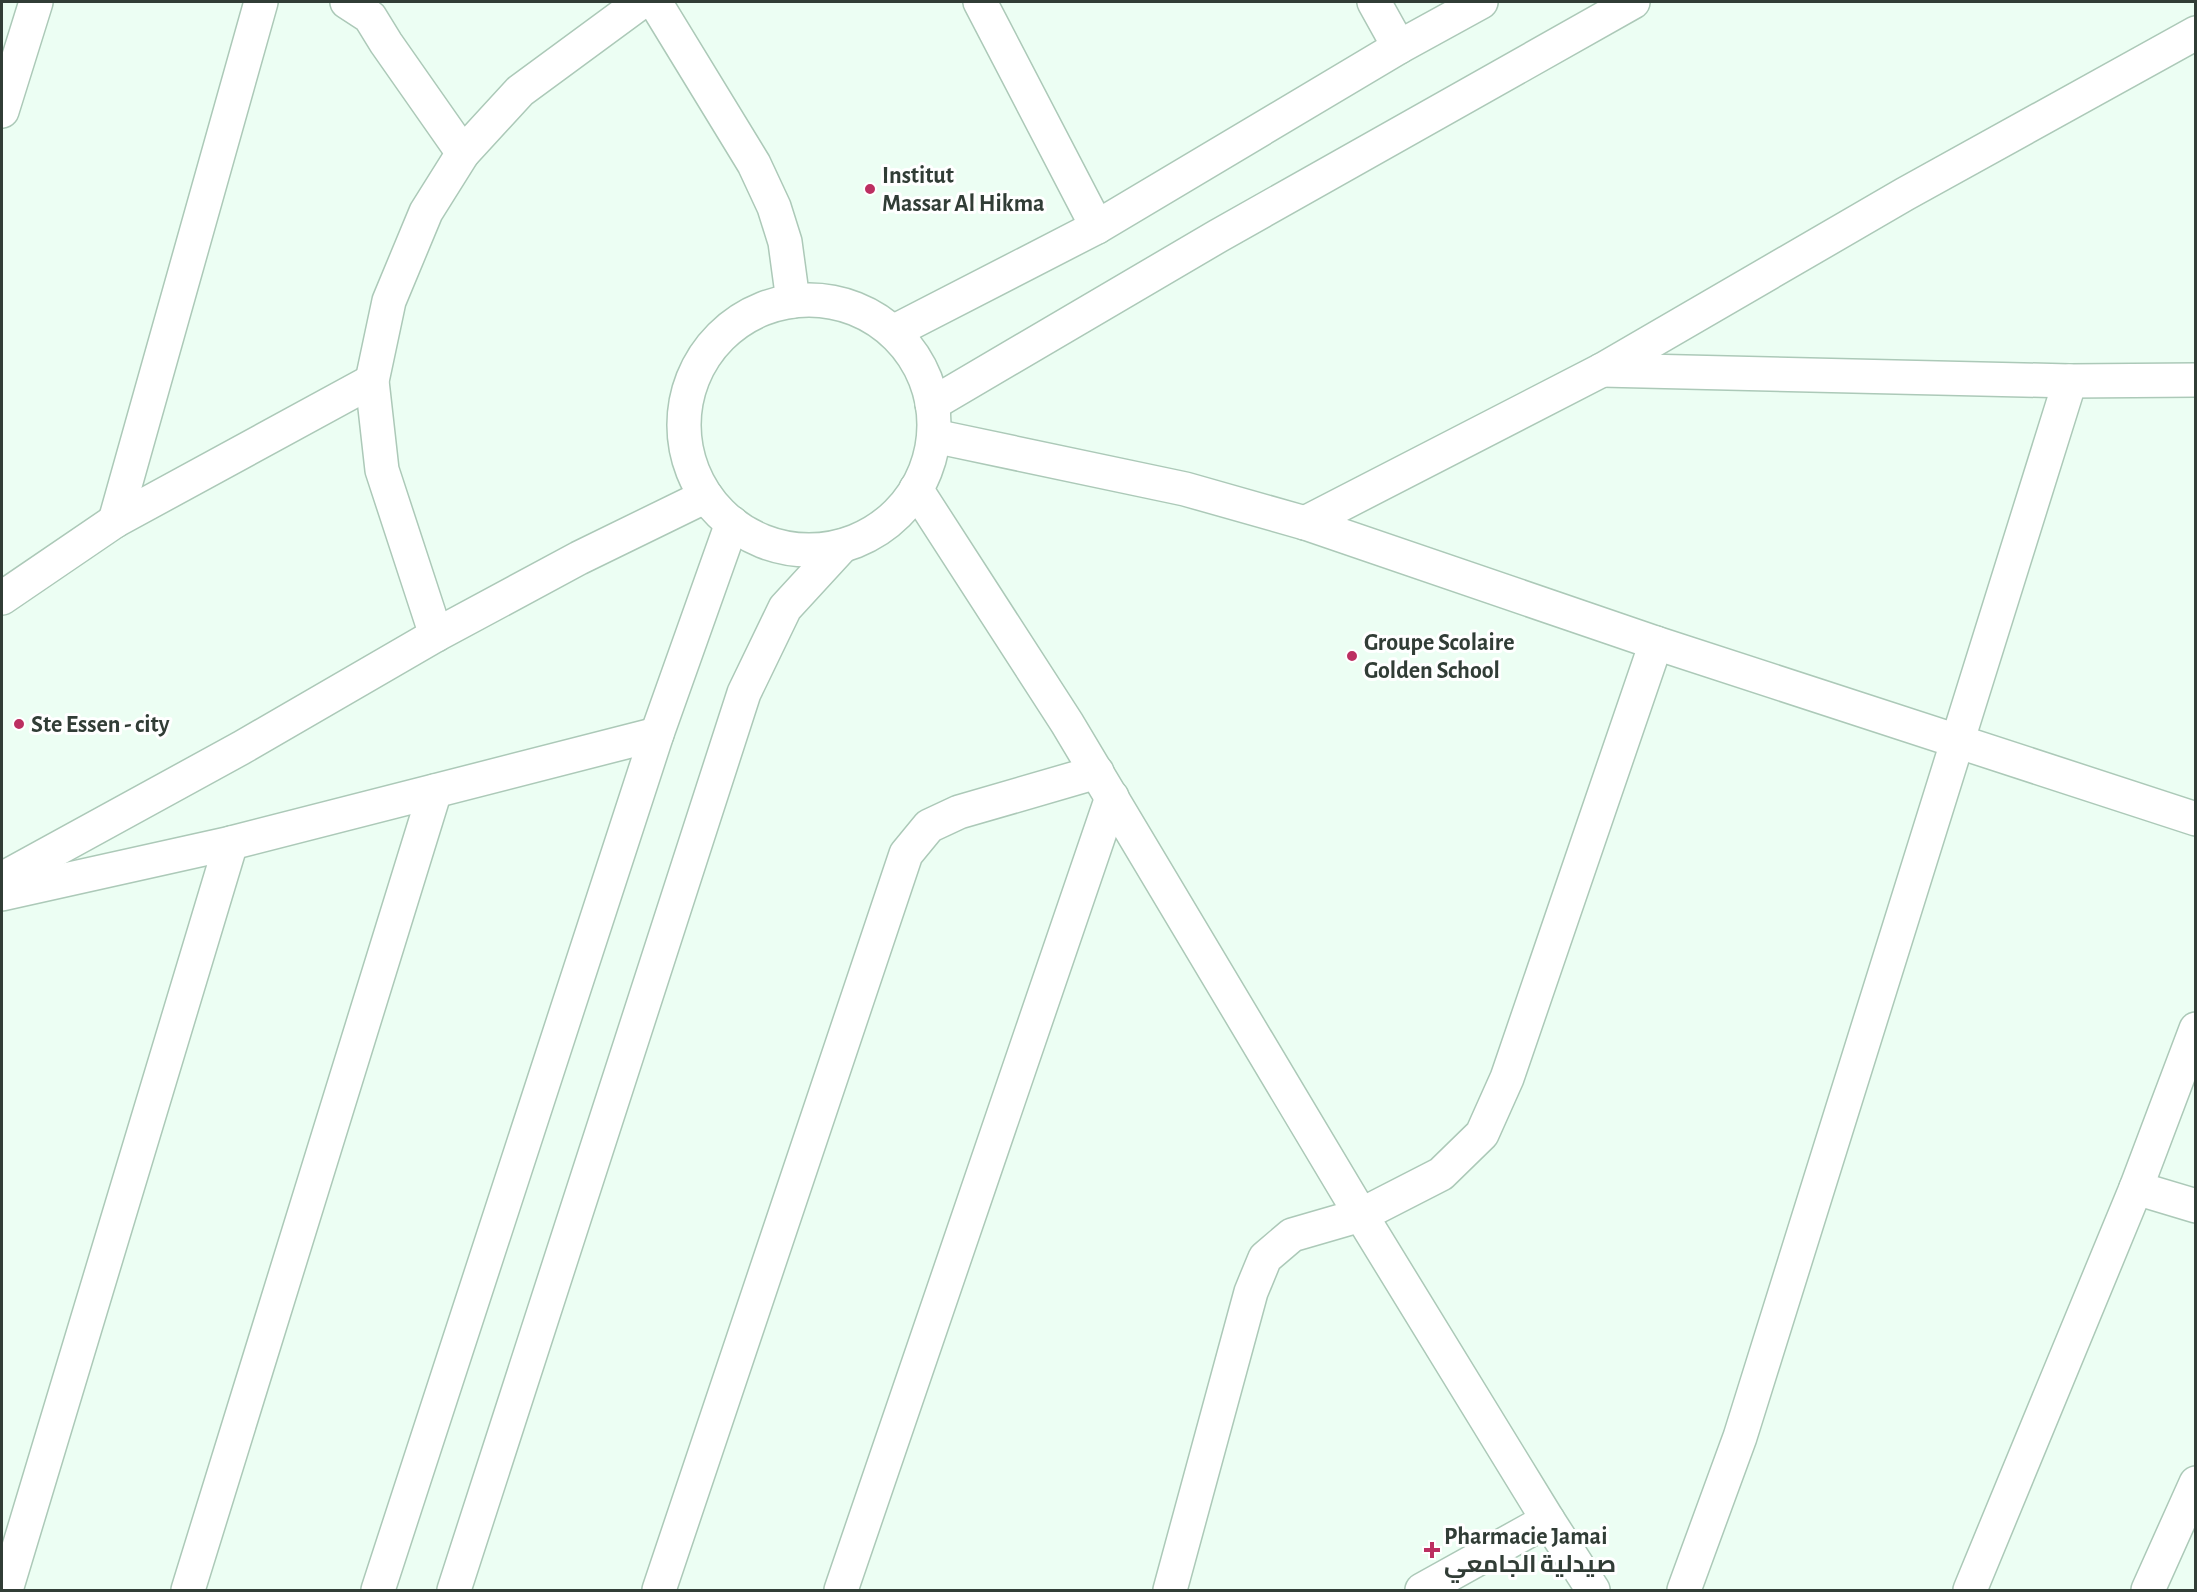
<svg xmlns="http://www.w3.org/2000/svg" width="2197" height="1592" font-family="'Alegreya Sans',Cairo,sans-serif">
<rect width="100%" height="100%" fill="#ecfef3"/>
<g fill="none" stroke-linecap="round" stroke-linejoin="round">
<!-- minor casing -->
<g stroke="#acc9b8" stroke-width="36">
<g id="minor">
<path d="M347 2 370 17 386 43 463 153"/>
<path d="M655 2 754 164 774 207 785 242 793 301"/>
<path d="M980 2 1097 227"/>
<path d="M1374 2 1399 47"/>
<path d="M2 111 36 2"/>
<path d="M1602 370 2070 381 2196 380"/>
<path d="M934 436 1185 489 1305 523 1656 643 2196 819"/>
<path d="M916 489 1067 723 1361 1215 1548 1520 1593 1590"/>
<path d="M115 521 261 2"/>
<path d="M1305 523 1602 370 1905 194 2196 33"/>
<path d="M2 598 115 521 372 381"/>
<path d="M436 635 382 470 372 381 389 301 426 212 463 153 520 91 641 2"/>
<path d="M2 879 241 748 436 635 579 558 706 496"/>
<path d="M2 894 231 843 657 734"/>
<path d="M2136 1188 2196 1206"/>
<path d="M6 1590 231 843"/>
<path d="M188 1590 435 791"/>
<path d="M659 1590 906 854 929 826 959 812 1097 772"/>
<path d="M841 1590 1112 797"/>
<path d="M1170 1590 1251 1292 1265 1258 1292 1235 1361 1215 1441 1174 1482 1134 1507 1078 1656 643"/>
<path d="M1422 1590 1548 1520"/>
<path d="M1684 1590 1740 1437 2070 381"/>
<path d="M1970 1590 2136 1188 2196 1029"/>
<path d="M2148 1590 2196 1483"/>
</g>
</g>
<!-- tertiary casing -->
<g stroke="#acc9b8" stroke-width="36">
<g id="tertiary">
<circle cx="809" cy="425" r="125"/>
<path d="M893 332 1097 227 1399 47 1481 2"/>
<path d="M932 404 1218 236 1633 2"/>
<path d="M378 1590 657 734 732 523"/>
<path d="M454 1590 744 693 785 608 842 546"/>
</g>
</g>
<!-- minor -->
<use href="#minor" stroke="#fff" stroke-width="33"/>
<!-- tertiary -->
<use href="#tertiary" stroke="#fff" stroke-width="33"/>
</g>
<!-- markers -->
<g fill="#bc2f61" stroke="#fff" stroke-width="2">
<circle cx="870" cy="189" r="6"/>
<circle cx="1352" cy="656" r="6"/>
<circle cx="19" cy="724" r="6"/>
<path d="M1429 1541h6v6h6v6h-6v6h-6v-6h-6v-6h6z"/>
</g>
<g text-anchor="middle" stroke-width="6" stroke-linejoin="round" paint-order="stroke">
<!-- poi labels -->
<g font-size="24" font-weight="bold" fill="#313d36" stroke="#fff" text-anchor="start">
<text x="882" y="183">Institut<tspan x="882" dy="28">Massar Al Hikma</tspan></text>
<text x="1364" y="650">Groupe Scolaire<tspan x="1364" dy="28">Golden School</tspan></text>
<text x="31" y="732">Ste Essen - city</text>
<text x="1444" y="1544">Pharmacie Jamai<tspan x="1444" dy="28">صيدلية الجامعي</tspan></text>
</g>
</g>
<!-- border -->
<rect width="2197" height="1592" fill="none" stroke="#313d36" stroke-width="6"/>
</svg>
